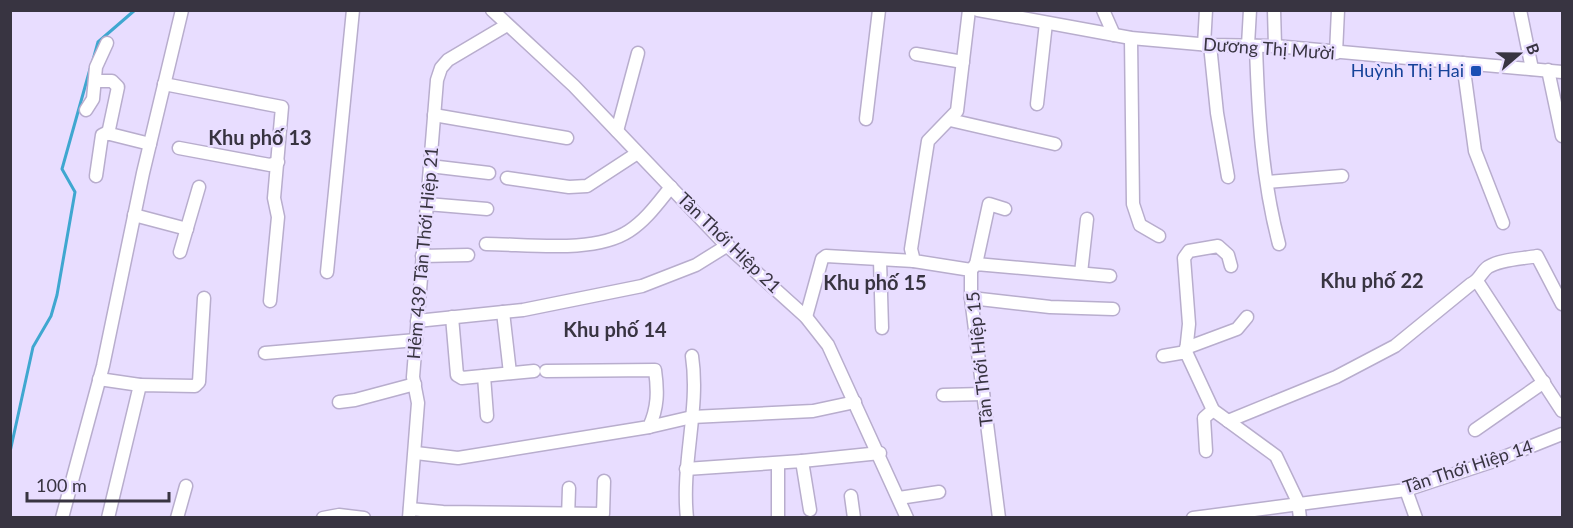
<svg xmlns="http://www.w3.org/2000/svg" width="1573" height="528" font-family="Lato,sans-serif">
<rect width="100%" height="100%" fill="#e8ddff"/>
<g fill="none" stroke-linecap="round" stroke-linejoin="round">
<!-- stream -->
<g stroke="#3fa7d0" stroke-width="3">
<path d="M93 60 98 42 135 10"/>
<path d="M10 452 33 347 51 316 57 295 75 192 62 169 90 69"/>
</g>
<!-- minor casing -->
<g stroke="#b8adcd" stroke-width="15">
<g id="minor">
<path d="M492 10 574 86 724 243 806 317 828 345 907 518"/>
<path d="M969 10 957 111 928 141 911 249 914 261 971 270V298L999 518"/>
<path d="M978 10 1131 38 1210 45 1275 46 1562 72"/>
<path d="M1103 10 1114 35"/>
<path d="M1274 10 1275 46"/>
<path d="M1520 10 1532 69"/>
<path d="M1131 38 1133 204 1140 225 1159 236"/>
<path d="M1204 45 1206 10"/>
<path d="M1210 45 1217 113 1228 177"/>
<path d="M1248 45 1250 10"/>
<path d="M1256 46C1258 112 1262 180 1279 244"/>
<path d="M1336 53 1338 10"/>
<path d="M916 54 963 62"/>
<path d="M1463 63 1475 151 1503 223"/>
<path d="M1548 70 1562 136"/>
<path d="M96 81H112L118 87 108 134"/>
<path d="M164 84 282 107 274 198 278 217 270 301"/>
<path d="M1037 104 1046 23"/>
<path d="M86 110 93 99 96 67 107 43"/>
<path d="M434 115 567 138"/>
<path d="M866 119 879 10"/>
<path d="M950 120 1055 144"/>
<path d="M617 131 638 53"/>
<path d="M179 148 270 165 278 162"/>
<path d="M430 166 489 173"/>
<path d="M96 176 102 135 106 133 150 144"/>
<path d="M507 178 569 187 587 186 636 154"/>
<path d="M1267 182 1342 176"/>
<path d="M427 204 487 209"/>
<path d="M134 215 187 229"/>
<path d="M486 244C527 244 594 254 629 231 646 220 658 203 671 187"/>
<path d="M180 252 199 187"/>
<path d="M422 256 468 255"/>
<path d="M880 260 882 328"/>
<path d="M976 264 989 204 1005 209"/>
<path d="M971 270 976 264 1110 276"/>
<path d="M327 272 353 10"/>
<path d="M1081 273 1087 219"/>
<path d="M1477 281 1562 411"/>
<path d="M971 298 1050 307 1113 309"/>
<path d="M503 312 510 373"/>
<path d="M452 317 457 375 462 378 534 371"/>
<path d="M806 317 822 259 826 256 914 261"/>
<path d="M417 321 523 310 642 286 696 265 728 245"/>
<path d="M1186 348 1237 329 1247 317"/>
<path d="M1186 352 1189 324 1184 258 1189 251 1218 246 1228 255 1231 266"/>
<path d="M265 353 416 340"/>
<path d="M1163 356 1186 352 1213 410 1276 456 1298 502 1300 518"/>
<path d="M484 376 487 416"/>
<path d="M99 379 140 385"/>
<path d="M943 395 983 394"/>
<path d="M339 402 355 400 415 384"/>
<path d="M1228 421 1336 377 1395 346 1471 284C1480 280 1481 272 1488 267 1502 259 1521 259 1537 256L1562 304"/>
<path d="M649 427 692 417 813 411 855 402"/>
<path d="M1475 430 1544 382"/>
<path d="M1206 451 1204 418 1213 410"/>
<path d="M416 453 458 458 649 427C658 408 658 391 655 370L546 371"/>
<path d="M802 461 880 453"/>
<path d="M686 469 802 461 810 510"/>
<path d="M1406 490 1416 518"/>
<path d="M851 496 854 518"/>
<path d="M899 498 939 492"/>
<path d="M410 509 443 512 603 514 604 481"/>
<path d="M62 518 103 366 143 173 182 10"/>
<path d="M108 518 140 385 195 386 199 382 204 298"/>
<path d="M177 518 186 486"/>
<path d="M323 518 339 515 364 518"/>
<path d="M409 518 418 403 413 377 437 80 441 68 448 60 507 25"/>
<path d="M568 518 569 488"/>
<path d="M687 518C681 463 700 409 692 356"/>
<path d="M778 518V464"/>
<path d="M1193 518 1406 490 1494 461 1562 434"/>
</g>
</g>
<!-- minor -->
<use href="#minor" stroke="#fff" stroke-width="12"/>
</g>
<!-- markers -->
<rect fill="#1a4fb4" stroke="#e8ddff" stroke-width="2" x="1470" y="65" width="12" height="12" rx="3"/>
<g text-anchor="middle" stroke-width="5" stroke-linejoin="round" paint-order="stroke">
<!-- street labels -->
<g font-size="18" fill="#383441" stroke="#e8ddff">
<text transform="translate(1269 49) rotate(4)" y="6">Dương Thị Mười</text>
<text transform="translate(729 243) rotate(44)" y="6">Tân Thới Hiệp 21</text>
<text transform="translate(423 253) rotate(-85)" y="6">Hẻm 439 Tân Thới Hiệp 21</text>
<text transform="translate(980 359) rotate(-96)" y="6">Tân Thới Hiệp 15</text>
<text transform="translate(1468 467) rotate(-18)" y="6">Tân Thới Hiệp 14</text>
</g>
<!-- transit labels -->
<g font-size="18" fill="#164399" stroke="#e8ddff" text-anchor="end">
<text x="1464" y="77">Huỳnh Thị Hai</text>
</g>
<!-- neighbourhood labels -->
<g font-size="20" font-weight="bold" fill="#383441" stroke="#e8ddff">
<text x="260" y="145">Khu phố 13</text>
<text x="1372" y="288">Khu phố 22</text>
<text x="875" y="290">Khu phố 15</text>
<text x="615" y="337">Khu phố 14</text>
</g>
</g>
<!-- border -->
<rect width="1573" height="528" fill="none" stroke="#383441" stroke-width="24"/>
<!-- north arrow -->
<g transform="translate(1519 54) rotate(70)" stroke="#e8ddff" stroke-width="4.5" paint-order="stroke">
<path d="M0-4.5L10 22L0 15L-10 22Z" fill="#383441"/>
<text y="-9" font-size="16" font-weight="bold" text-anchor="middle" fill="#383441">B</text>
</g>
<!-- scale -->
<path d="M27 492v9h142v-9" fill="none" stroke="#383441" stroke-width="3"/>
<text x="36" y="492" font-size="18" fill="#383441" stroke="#e8ddff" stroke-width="4.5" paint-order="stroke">100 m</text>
</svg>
